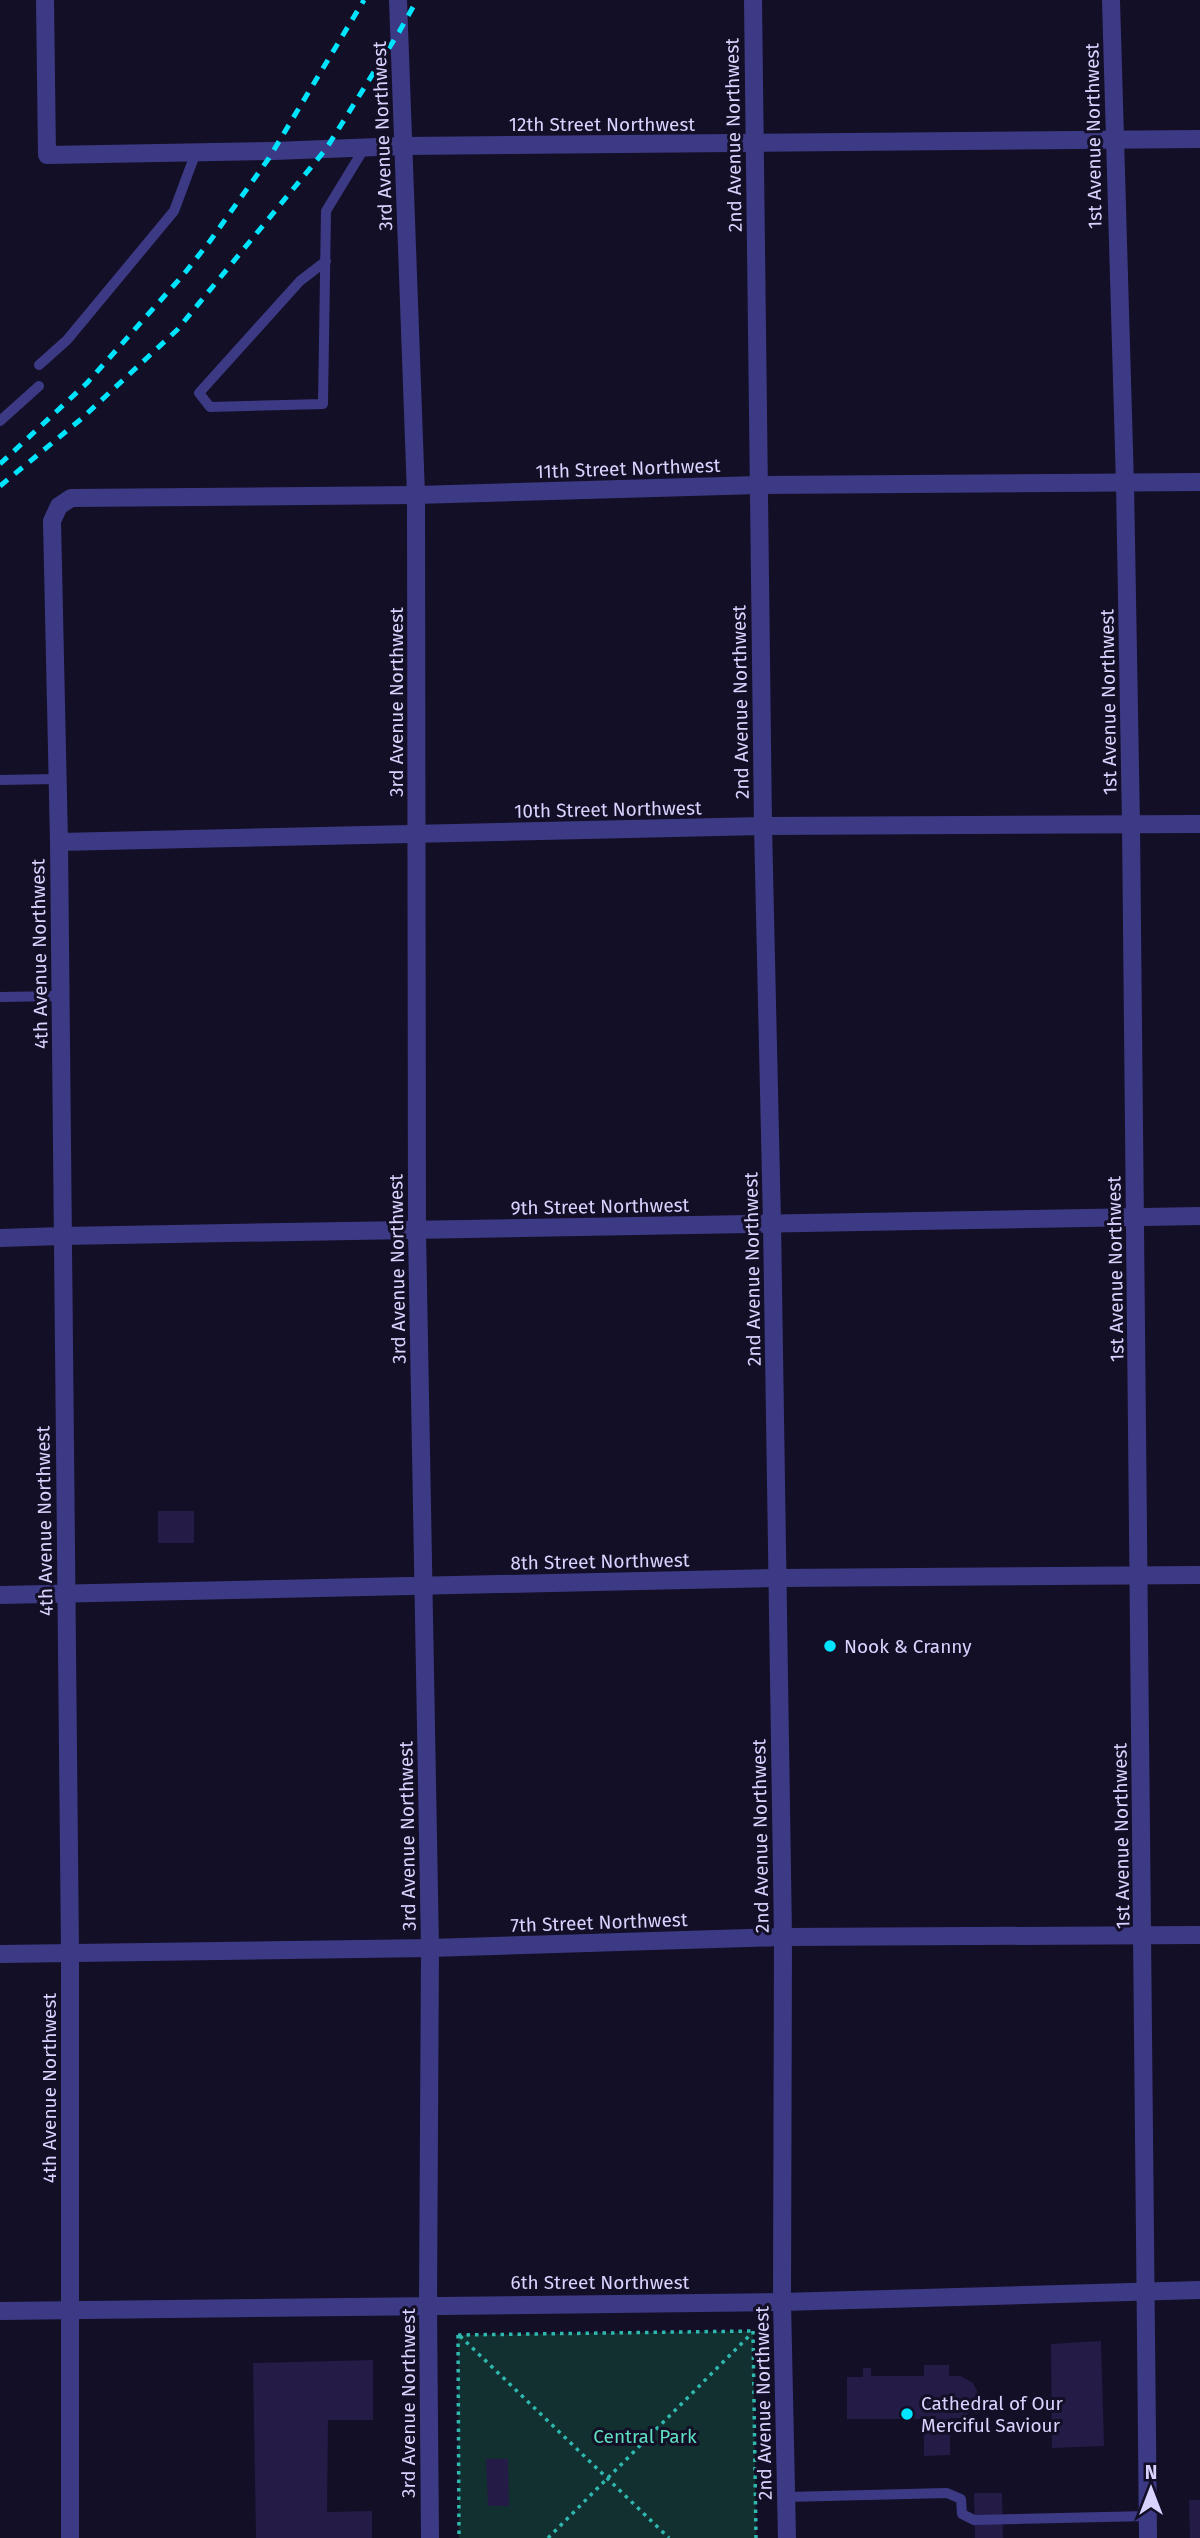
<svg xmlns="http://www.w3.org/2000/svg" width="1200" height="2538" font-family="'Fira Sans',sans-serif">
<rect width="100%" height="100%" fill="#130f26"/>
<!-- green -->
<path fill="#12302f" d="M753 2331 756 2538H459L458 2335Z"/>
<!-- building -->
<g fill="#241b47">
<rect x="158" y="1511" width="36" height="32"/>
<path d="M1101 2341 1104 2446 1052 2448 1051 2344Z"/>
<path d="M373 2360V2420H328L327 2512 372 2511V2538H256L253 2363Z"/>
<path d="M924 2365H949V2376H961L973 2383 977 2391 976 2402 972 2410 963 2418H950V2455L924 2456V2419H847V2377H863V2368H871V2376H924Z"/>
<path d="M486 2459H508L509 2506H488Z"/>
<path d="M974 2493H1002L1003 2538H975Z"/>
<path d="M1189 2500H1200V2538H1190Z"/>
</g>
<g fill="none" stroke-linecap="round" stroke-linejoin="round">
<!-- path -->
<g stroke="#2fb8b0" stroke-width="3.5" stroke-dasharray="3.5 5" stroke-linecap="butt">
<path d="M753 2331 756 2538"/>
<path d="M458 2335 753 2331"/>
<path d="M458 2335 459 2538"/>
<path d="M460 2336 669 2538"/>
<path d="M548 2538 752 2333"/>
</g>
<!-- service -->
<g stroke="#3d3a85" stroke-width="10">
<path d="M326 261 300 281 199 393 210 407 323 404 326 211 365 147"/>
<path d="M39 365 67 340 174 211 196 152"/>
<path d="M0 421 39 386"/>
<path d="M0 780 57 779"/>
<path d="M0 997 60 996"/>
<path d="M787 2497 947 2493 961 2499 962 2514 974 2520 1148 2516"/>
</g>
<!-- minor -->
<g stroke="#3d3a85" stroke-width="18">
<path d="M45 0 47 155 274 151 403 146 1200 139"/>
<path d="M398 0 416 495 417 1231 430 1948 428 2305 430 2538"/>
<path d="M1111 0 1125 484 1131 825 1148 2538"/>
<path d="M759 485 1200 482"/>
<path d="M59 842 763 826 1200 824"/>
<path d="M62 1236 1200 1216"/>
<path d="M0 1595 778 1578 1200 1575"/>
<path d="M0 2311 782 2302 1200 2290"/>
</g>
<!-- tertiary -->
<g stroke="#3d3a85" stroke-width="18">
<path d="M753 0 763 826 772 1223 783 1937 782 2302 787 2538"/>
<path d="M0 1238 62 1236"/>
<path d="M0 1954 430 1948 783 1937 1200 1935"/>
<path d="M70 2538V1952L59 842 52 521 59 506 71 498 416 495 759 485"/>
</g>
<!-- rail -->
<g stroke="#00e5ff" stroke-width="5" stroke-dasharray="10 9" stroke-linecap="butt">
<path d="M0 464 87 383 184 274 210 241 269 158 364 0"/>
<path d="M0 486 80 420 177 330 326 149 399 32 417 0"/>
</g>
</g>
<!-- markers -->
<g fill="#00e5ff" stroke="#130f26" stroke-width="2.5">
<circle cx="830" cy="1646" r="7"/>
<circle cx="907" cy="2414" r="7"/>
</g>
<g text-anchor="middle" stroke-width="6" stroke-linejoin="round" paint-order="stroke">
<!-- street labels -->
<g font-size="19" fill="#d9d4ff" stroke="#130f26">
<text x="602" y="131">12th Street Northwest</text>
<text transform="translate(733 135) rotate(-91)" y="7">2nd Avenue Northwest</text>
<text transform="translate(382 136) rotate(-92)" y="7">3rd Avenue Northwest</text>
<text transform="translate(1093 136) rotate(-91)" y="7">1st Avenue Northwest</text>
<text transform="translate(628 468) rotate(-2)" y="7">11th Street Northwest</text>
<text transform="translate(396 702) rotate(-90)" y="7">3rd Avenue Northwest</text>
<text transform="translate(740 702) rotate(-91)" y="7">2nd Avenue Northwest</text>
<text transform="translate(1108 702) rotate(-91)" y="7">1st Avenue Northwest</text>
<text transform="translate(608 809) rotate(-1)" y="7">10th Street Northwest</text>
<text transform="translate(39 954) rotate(-91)" y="7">4th Avenue Northwest</text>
<text transform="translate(600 1206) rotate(-1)" y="7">9th Street Northwest</text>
<text transform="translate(397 1269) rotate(-91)" y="7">3rd Avenue Northwest</text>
<text transform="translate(752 1269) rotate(-91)" y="7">2nd Avenue Northwest</text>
<text transform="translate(1115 1269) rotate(-91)" y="7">1st Avenue Northwest</text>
<text transform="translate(44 1521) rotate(-91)" y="7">4th Avenue Northwest</text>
<text transform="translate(600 1561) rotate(-1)" y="7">8th Street Northwest</text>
<text transform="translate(407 1836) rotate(-91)" y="7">3rd Avenue Northwest</text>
<text transform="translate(760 1836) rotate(-91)" y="7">2nd Avenue Northwest</text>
<text transform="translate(1121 1836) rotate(-91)" y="7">1st Avenue Northwest</text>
<text transform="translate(599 1922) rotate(-2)" y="7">7th Street Northwest</text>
<text transform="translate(49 2088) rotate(-90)" y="7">4th Avenue Northwest</text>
<text x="600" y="2289">6th Street Northwest</text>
<text transform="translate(408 2403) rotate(-90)" y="7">3rd Avenue Northwest</text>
<text transform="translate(763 2403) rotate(-91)" y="7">2nd Avenue Northwest</text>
</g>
<!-- poi labels -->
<g font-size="19" fill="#d9d4ff" stroke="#130f26" text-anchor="start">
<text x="844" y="1653">Nook &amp; Cranny</text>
<text x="921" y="2410">Cathedral of Our<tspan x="921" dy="22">Merciful Saviour</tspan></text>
</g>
<!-- park labels -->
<g font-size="19" fill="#5fe0c0" stroke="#130f26">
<text x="645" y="2443">Central Park</text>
</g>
</g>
<!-- north arrow -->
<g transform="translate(1151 2489)" stroke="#130f26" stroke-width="5" paint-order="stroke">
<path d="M0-5L12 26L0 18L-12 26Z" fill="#d9d4ff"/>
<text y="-10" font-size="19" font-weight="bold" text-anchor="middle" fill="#d9d4ff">N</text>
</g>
</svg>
